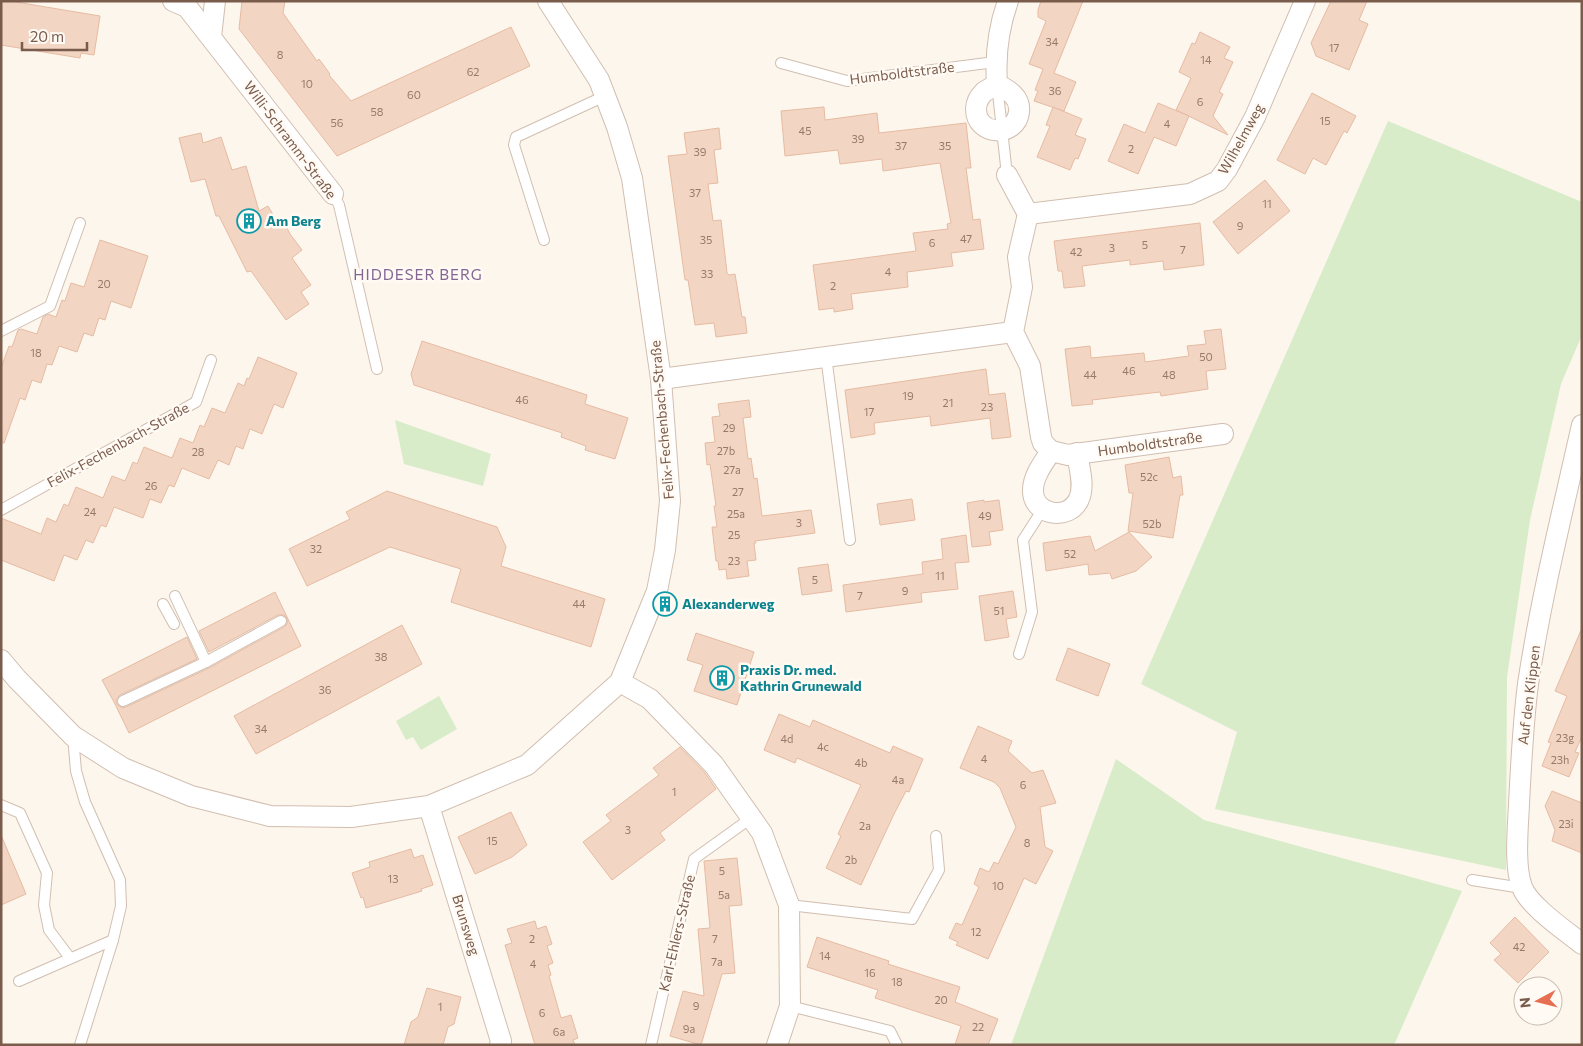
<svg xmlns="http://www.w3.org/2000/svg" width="1583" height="1046" font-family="Commissioner,sans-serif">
<rect width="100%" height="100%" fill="#fdf6ec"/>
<!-- green -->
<g fill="#d8ecc9">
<path d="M1388 121 1582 202V335L1561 384 1530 520 1507 677 1506 870 1215 809 1237 732 1141 684Z"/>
<path d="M395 420 491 454 483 486 404 464Z"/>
<path d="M439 696 457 729 421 750 413 737 406 740 396 721Z"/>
<path d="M1116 759 1204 820 1462 891 1394 1045H1011Z"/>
</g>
<!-- building -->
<g fill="#f3d5c3" stroke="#e6bba3">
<path d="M1 1H10L100 16 94 55 81 53 80 58 1 45Z"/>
<path d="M242 1H285L283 13 317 61 319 59 330 74 329 75 351 101 511 27 530 66 337 156 239 29Z"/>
<path d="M1041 1H1083L1054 73 1076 82 1064 111 1034 101 1038 91 1035 90 1043 69 1029 64 1046 21 1038 17V10Z"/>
<path d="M1331 1H1367L1359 20 1368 24 1349 70 1316 56 1311 43Z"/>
<path d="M1200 32 1230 47 1224 58 1233 62 1219 92 1223 94 1213 116 1228 135 1176 110 1191 78 1179 72 1192 43 1195 44Z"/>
<path d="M1312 93 1356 116 1347 133 1344 131 1326 165 1313 158 1305 174 1277 160Z"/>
<path d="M1158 103 1189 116 1176 146 1154 137 1138 174 1108 161 1124 124 1145 133Z"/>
<path d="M824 107 825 120 877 113 879 133 966 123 971 168H966L973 220 980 219 984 249 951 253 953 266 907 272 908 287 851 294 853 309 834 312V308L819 310 813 265 916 251 913 233 948 229 947 224 951 223 940 163 883 171 882 159 840 164 838 150 785 156 781 111Z"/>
<path d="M1053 107 1082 119 1075 135 1086 139 1078 159 1075 158 1070 170 1037 157 1050 126 1046 125Z"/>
<path d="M719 128 721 149 714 150 718 183 708 184 713 221 721 220 727 273 729 275 735 274 742 317H745L747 333 716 337 714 323 695 325 688 280H685L668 156 687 154 684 133Z"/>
<path d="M201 133 203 143 221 137 232 170 246 166 259 211 268 206 278 223 283 220 290 234 302 250 292 258 311 285 301 292 309 304 286 320 251 271 247 272 219 216H216L205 179 191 182 179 138Z"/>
<path d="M1265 180 1290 211 1238 254 1213 222Z"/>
<path d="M1200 223 1204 265 1164 270 1163 261 1130 265V260L1082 266 1085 286 1064 288 1062 271H1058L1054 241Z"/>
<path d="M100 240 148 256 131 308 111 301 105 320 99 318 93 336 84 333 77 352 59 346 52 365 47 364 41 383 32 380 25 400 20 398 4 443H1V368L9 346 12 347 18 330 21 329 37 334 43 317 48 314 56 317 62 300 65 301 71 283 84 287Z"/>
<path d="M1221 329 1226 369 1206 371 1208 389 1161 396 1160 392 1092 400 1093 404 1072 406 1065 349 1090 346 1091 358 1144 353 1145 362 1189 356 1187 346 1206 344 1204 331Z"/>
<path d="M422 341 587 395 585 404 628 418 615 459 585 450 586 446 561 437 562 433 414 385 411 374Z"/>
<path d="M258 357 297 373 283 408 274 404 262 434 250 429 243 449 236 446 229 465 218 460 209 479 182 468 174 487 169 485 161 503 150 499 143 518 114 507 106 527 101 525 93 543 86 540 77 560 64 555 54 581 1 560V518L41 534 47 518 56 522 64 504 68 506 76 487 103 498 112 476 125 481 133 462 137 464 144 447 172 458 180 438 193 443 200 425 204 427 212 408 225 413 238 383 244 386 247 378 249 379Z"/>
<path d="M986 369 989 395 1005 393 1011 437 992 439 990 418 931 426 930 416 874 423 875 434 851 438 845 390Z"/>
<path d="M749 400 751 417 743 418 748 459 751 458 754 479 757 478 762 516 811 510 815 533 755 541 756 543H754L756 560 747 561 749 576 727 579 726 569 719 570 718 561H716L712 527H717L714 506H716L710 464 707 465 705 443 715 442 712 417 720 416 718 404Z"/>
<path d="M1169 457 1173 478 1181 476 1183 495H1180L1173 538 1128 531 1133 493H1129L1125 465Z"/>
<path d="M387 491 497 527 506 547 501 566 605 599 591 647 451 602 461 569 390 547 307 586 289 549 350 519 346 512Z"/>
<path d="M912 499 915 520 880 525 877 504Z"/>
<path d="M984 500V502L999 500 1003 530 989 532 991 545 972 547 967 503Z"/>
<path d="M1129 532 1152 557 1136 571 1112 579 1110 573 1089 575 1088 564 1046 571 1043 543 1090 536 1095 551Z"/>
<path d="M966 535 969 562 955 563 958 589 921 593 922 602 846 612 843 585 923 574 922 562 943 559 941 539Z"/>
<path d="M828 564 832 591 802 595 798 568Z"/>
<path d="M1013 591 1017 617 1006 619 1009 637 985 641 979 596Z"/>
<path d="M275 592 301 646 129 733 114 702 102 680 187 637 197 659 120 695 116 700 117 704 122 708 126 707 209 668 284 627 287 624V618L284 615H278L209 652 199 631Z"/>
<path d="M402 625 422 664 256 754 234 716Z"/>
<path d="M1582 628V736L1575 752 1579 753 1569 777 1542 766 1551 743 1548 742 1567 696 1555 691Z"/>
<path d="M696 633 754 652 737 705 694 691 703 665 687 660Z"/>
<path d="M1068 648 1110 664 1098 696 1056 680Z"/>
<path d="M779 714 810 727 813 720 890 753 893 746 923 759 909 792 906 791 894 814 861 885 826 868 841 836 838 834 861 785 797 758 795 763 764 750Z"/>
<path d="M978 726 1012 741 1008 751 1032 773 1043 770 1056 803 1040 807 1045 847 1053 851 1036 884 1024 878 988 959 956 945 958 942 949 938 956 923 962 925 979 887 974 884 980 868 989 872 994 862 998 864 1016 827 1000 788 994 782 960 768Z"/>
<path d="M680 747 705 773 716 789 660 833 665 840 612 880 583 842 611 821 606 815 659 775 653 768Z"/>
<path d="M1552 791 1582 803V853L1552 841 1555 830 1545 806Z"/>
<path d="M511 812 527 845 512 857 475 874 458 837Z"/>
<path d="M1 835 26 894 1 905Z"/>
<path d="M411 849 414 858 423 855 433 885 421 889 422 891 366 908 363 897 361 898 352 873 370 867 369 862Z"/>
<path d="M737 858 742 905 729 906 735 973 722 974 701 1045 670 1036 683 991 704 996 698 929 710 928 704 861Z"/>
<path d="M1515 917 1549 952 1518 983 1494 960 1501 954 1490 943Z"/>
<path d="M535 921 537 929 546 926 552 944 547 946 553 963 548 965 551 975 549 976 561 1018 571 1015 578 1038 573 1040 575 1045H535L505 945 512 943 507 929Z"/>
<path d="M817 937 889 961 888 964 960 987 955 1002 998 1019 988 1045H955L961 1026 875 998 878 990 807 967Z"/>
<path d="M427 988 461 997 454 1024 448 1027 443 1045H404L411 1022 418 1017Z"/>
</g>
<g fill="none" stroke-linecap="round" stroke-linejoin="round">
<!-- service casing -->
<g stroke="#d1beb0" stroke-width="12">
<g id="service">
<path d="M781 63 847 81 995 62"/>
<path d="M997 84 1007 175"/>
<path d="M333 194 339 205 377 369"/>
<path d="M544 240 514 145 516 137 605 96"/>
<path d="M1 331 50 306 80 223"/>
<path d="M826 356 850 540"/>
<path d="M1 510 196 402 211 360"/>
<path d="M163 604 174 624"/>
<path d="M1019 654 1032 612 1023 540 1043 509"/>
<path d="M206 662 281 621"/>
<path d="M123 701 206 662 175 596"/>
<path d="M73 736 76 771 85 802 120 880 121 906 113 940 80 1045"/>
<path d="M1 805 20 813 47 873 44 905 49 930 70 958"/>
<path d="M1472 880 1522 888"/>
<path d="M789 905 912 919 939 870 936 836"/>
<path d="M19 981 113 940"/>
<path d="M790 1006 890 1031 897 1045"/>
<path d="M651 1045 694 859 751 818"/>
</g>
</g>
<!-- minor casing -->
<g stroke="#d1beb0" stroke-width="22">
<g id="minor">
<path d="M173 1 187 7 333 194"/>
<path d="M211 37 215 1"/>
<path d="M997 84C1008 90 1021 97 1019 112 1016 138 976 136 976 109 976 103 979 97 984 92 988 89 993 87 997 84Z"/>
<path d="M997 84C995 55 998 29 1008 1"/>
<path d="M1007 175 1028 214 1018 257 1022 287 1013 332 1030 366 1041 437 1043 443 1051 451 1068 455 1223 434"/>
<path d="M1028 214 1190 194 1218 181 1227 169 1255 117 1305 1"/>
<path d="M661 379 1013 332"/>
<path d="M1582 425C1563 510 1541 597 1528 684 1523 723 1521 764 1519 804 1518 827 1514 866 1522 887 1529 906 1566 931 1582 944"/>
<path d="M1051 451C1044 462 1033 476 1033 490 1032 515 1069 522 1079 499 1085 486 1079 467 1077 453"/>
<path d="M1 660 17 679 73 736 123 768 191 796 270 816 351 817 429 806 527 765 620 682 657 591 665 550 670 501 661 379 632 178 617 127 599 80 548 1"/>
<path d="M620 682 650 699 714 765 762 833 789 905 790 1006 777 1045"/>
<path d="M429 806 501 1041 500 1045"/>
</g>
</g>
<!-- service -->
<use href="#service" stroke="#fff" stroke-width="10"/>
<!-- minor -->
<use href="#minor" stroke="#fff" stroke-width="20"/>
</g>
<!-- icons -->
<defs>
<g id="building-ring" transform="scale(1.25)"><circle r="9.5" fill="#fffaf3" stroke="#0f9aa8" stroke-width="1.5"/><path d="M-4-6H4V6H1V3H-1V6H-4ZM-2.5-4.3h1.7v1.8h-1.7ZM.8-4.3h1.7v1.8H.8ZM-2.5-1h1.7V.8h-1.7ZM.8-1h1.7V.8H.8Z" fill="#0f9aa8"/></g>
</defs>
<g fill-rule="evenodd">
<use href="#building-ring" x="249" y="221"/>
<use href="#building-ring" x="665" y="604"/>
<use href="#building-ring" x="722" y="678"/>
</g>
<g text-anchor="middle" stroke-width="5" stroke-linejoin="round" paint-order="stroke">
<!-- number labels -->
<g font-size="11" fill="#987a6a">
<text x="1052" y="46">34</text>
<text x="1334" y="52">17</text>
<text x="280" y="59">8</text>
<text x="1206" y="64">14</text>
<text x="473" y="76">62</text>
<text x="307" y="88">10</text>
<text x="1055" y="95">36</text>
<text x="414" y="99">60</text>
<text x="1200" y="106">6</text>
<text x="377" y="116">58</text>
<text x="1325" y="125">15</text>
<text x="337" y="127">56</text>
<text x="1167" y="128">4</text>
<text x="805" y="135">45</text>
<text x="858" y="143">39</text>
<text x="901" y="150">37</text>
<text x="945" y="150">35</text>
<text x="1131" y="153">2</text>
<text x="700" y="156">39</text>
<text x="695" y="197">37</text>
<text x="1267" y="208">11</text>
<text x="1240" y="230">9</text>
<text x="966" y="243">47</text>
<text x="706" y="244">35</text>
<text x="932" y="247">6</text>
<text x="1145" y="249">5</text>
<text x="1112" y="252">3</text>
<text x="1183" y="254">7</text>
<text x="1076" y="256">42</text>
<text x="888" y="276">4</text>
<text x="707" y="278">33</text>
<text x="104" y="288">20</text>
<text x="833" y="290">2</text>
<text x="36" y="357">18</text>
<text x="1206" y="361">50</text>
<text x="1129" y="375">46</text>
<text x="1090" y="379">44</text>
<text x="1169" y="379">48</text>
<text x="908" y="400">19</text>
<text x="522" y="404">46</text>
<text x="948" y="407">21</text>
<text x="987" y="411">23</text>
<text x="869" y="416">17</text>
<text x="729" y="432">29</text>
<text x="726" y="455">27b</text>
<text x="198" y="456">28</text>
<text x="732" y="474">27a</text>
<text x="1149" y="481">52c</text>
<text x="151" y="490">26</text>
<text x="738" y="496">27</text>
<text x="90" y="516">24</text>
<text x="736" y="518">25a</text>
<text x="985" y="520">49</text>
<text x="799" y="527">3</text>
<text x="1152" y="528">52b</text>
<text x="734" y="539">25</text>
<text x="316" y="553">32</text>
<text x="1070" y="558">52</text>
<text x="734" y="565">23</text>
<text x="940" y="580">11</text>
<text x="815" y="584">5</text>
<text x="905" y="595">9</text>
<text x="860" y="600">7</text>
<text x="579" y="608">44</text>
<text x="999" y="615">51</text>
<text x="381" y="661">38</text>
<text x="325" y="694">36</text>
<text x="261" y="733">34</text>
<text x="1565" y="742">23g</text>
<text x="787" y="743">4d</text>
<text x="823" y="751">4c</text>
<text x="984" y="763">4</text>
<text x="1560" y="764">23h</text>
<text x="861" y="767">4b</text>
<text x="898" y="784">4a</text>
<text x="1023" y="789">6</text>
<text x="674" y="796">1</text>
<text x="1566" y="828">23i</text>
<text x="865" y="830">2a</text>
<text x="628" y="834">3</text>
<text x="492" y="845">15</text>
<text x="1027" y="847">8</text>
<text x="851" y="864">2b</text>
<text x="722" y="875">5</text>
<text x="393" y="883">13</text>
<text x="998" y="890">10</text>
<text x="724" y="899">5a</text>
<text x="976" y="936">12</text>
<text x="532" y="943">2</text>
<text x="715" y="943">7</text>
<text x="1519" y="951">42</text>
<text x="825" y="960">14</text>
<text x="717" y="966">7a</text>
<text x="533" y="968">4</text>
<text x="870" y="977">16</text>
<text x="897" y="986">18</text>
<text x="941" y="1004">20</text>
<text x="696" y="1010">9</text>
<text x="440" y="1011">1</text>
<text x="542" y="1017">6</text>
<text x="978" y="1031">22</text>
<text x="689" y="1033">9a</text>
<text x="559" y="1036">6a</text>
</g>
<!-- street labels -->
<g font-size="14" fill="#7a5c4d" stroke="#fffaf3">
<text transform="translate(902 73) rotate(-7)" y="5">Humboldtstraße</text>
<text transform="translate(1241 139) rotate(-61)" y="5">Wilhelmweg</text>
<text transform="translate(290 140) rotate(53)" y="5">Willi-Schramm-Straße</text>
<text transform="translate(662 420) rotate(-95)" y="5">Felix-Fechenbach-Straße</text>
<text transform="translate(1150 444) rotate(-8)" y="5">Humboldtstraße</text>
<text transform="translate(118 445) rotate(-29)" y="5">Felix-Fechenbach-Straße</text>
<text transform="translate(1529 695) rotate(-83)" y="5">Auf den Klippen</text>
<text transform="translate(466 925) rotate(73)" y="5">Brunsweg</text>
<text transform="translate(677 933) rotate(-77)" y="5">Karl-Ehlers-Straße</text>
</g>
<!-- culture labels -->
<g font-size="14" font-weight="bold" fill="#0d838f" stroke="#fffaf3" text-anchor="start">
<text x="266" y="226">Am Berg</text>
<text x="682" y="609">Alexanderweg</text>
<text x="740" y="675">Praxis Dr. med.<tspan x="740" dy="16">Kathrin Grunewald</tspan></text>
</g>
<!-- neighbourhood labels -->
<g font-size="15" letter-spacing="1" fill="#846695" stroke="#fffaf3">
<text x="418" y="280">HIDDESER BERG</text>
</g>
</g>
<!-- border -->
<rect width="1583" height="1046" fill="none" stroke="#7a5c4d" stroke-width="5"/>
<!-- north arrow -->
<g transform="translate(1538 1001) rotate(263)"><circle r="24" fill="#fffaf3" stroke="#cabbb1"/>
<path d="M0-4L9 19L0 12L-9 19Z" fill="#e76f51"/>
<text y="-8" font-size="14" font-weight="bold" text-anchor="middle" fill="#7a5c4d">N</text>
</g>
<!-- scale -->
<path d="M22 42v8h65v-8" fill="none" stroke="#7a5c4d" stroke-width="2.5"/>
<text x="30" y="42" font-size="15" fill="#7a5c4d" stroke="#fffaf3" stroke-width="4" paint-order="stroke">20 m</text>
</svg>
